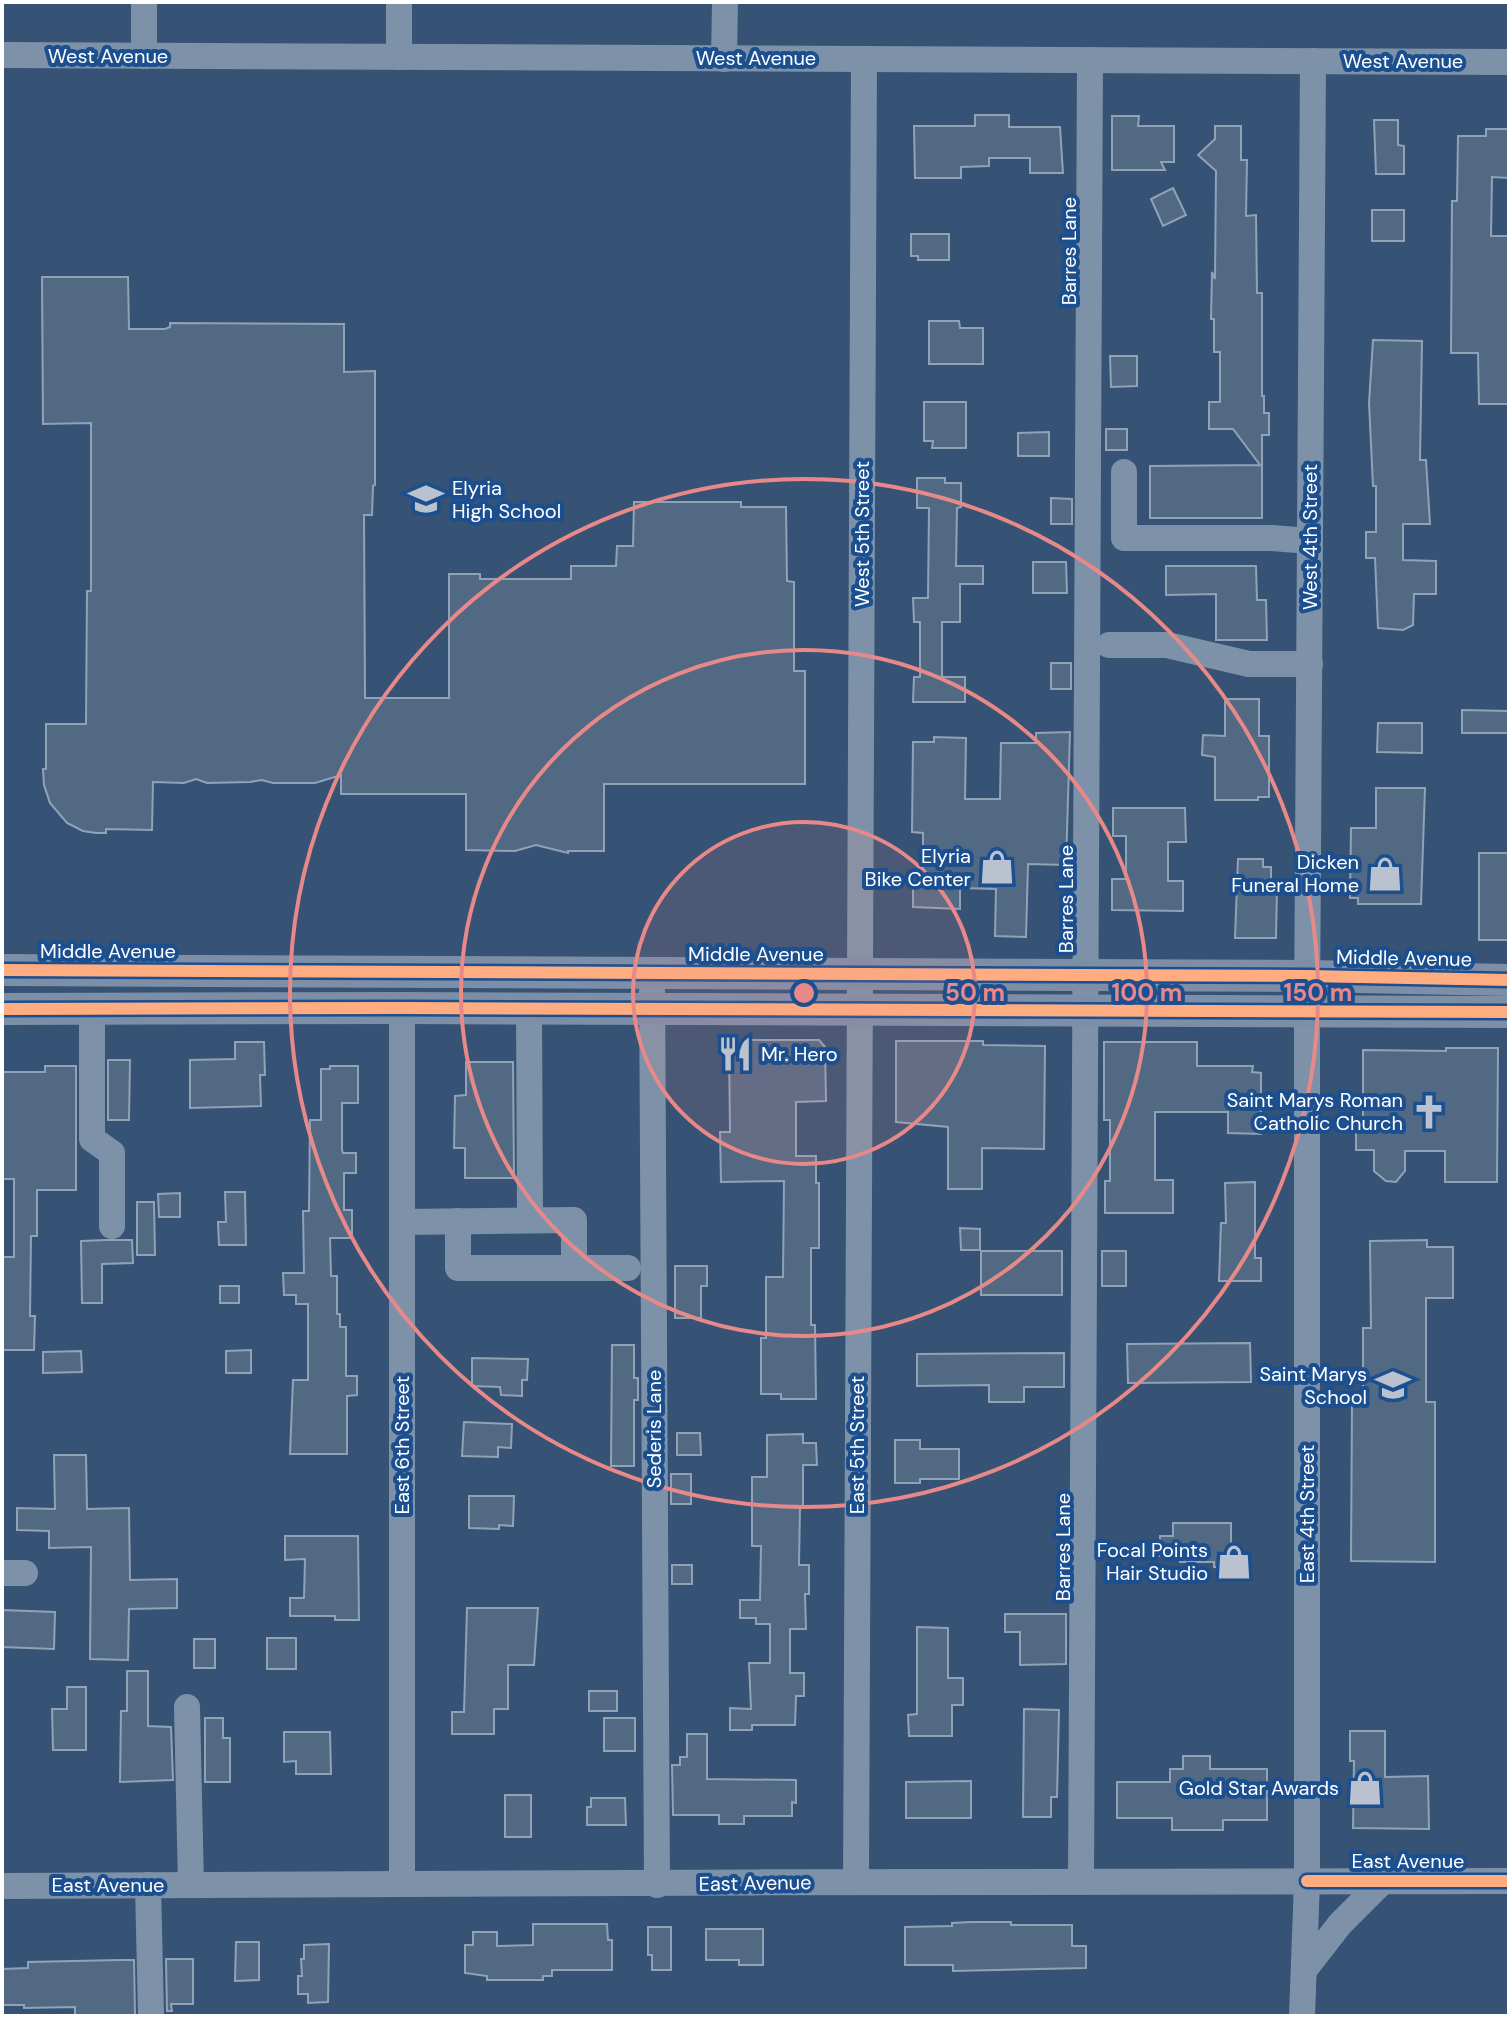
<svg xmlns="http://www.w3.org/2000/svg" width="1511" height="2018" font-family="'DM Sans',sans-serif">
<rect width="100%" height="100%" fill="#365274"/>
<!-- building -->
<g fill="#526984" stroke="#92a2b6" stroke-width="2">
<path d="M975 115H1009V127H1060L1063 173H1030V158H989V166L961 167V178H915L914 126H975Z"/>
<path d="M1112 116H1139L1138 126H1174V162H1161L1165 170H1112Z"/>
<path d="M1374 120H1398V145L1404 146V174H1376Z"/>
<path d="M1215 126H1241V160H1247L1246 216 1256 215 1257 293H1262V396H1264V413H1269V435H1262V518H1150V466L1260 465 1233 429H1209V402H1220V352H1214V319H1211L1212 272 1215 279 1216 171 1198 155 1215 139Z"/>
<path d="M1486 129H1509V178L1492 177 1491 236H1509V404H1479L1478 353H1451L1452 201H1457L1458 136H1486Z"/>
<path d="M1173 188 1186 215 1163 226 1151 199Z"/>
<rect x="1372" y="210" width="32" height="31"/>
<path d="M911 234H949V260H918V256H911Z"/>
<path d="M42 277H128L129 329H165L170 327V323L344 324V372L375 371V485L373 486 372 515H364L365 698H449V574H480V579H571V566H616L617 546H633L634 502H741V507H786L787 581 794 582V671H805V784H604V851H568V853L536 845 515 851 466 850V794H341V775L315 783H273L262 780 250 782 207 783 196 779 184 783 153 782 152 830 106 829V833H96L83 831 67 823 50 803 44 785 43 769H46V724H86L87 591H91V423L43 424Z"/>
<path d="M929 321H959L960 328H983V364H929Z"/>
<path d="M1373 340 1422 341 1420 460H1426L1430 524H1403V560L1436 561V594H1414L1413 625 1403 630 1378 628 1375 558H1366V532H1376V486H1373L1369 403Z"/>
<path d="M1110 356H1137V386L1111 387Z"/>
<path d="M924 402H966V448H932L933 441H924Z"/>
<rect x="1106" y="429" width="21" height="21"/>
<path d="M1049 432V456H1018V433Z"/>
<path d="M917 478H945V483H961V507L957 508 956 566H983V584H960V622H942V677H965V702H913L914 677H920V622H914L913 598H928L929 508H917Z"/>
<path d="M1051 498 1072 499V524H1051Z"/>
<path d="M1033 562H1066L1067 593H1033Z"/>
<path d="M1166 566H1256L1257 600H1266L1267 640H1216V594L1166 595Z"/>
<rect x="1051" y="663" width="20" height="26"/>
<path d="M1225 699H1259V736H1269V797H1258V800H1215V757L1202 755 1203 735 1225 736Z"/>
<path d="M1462 710 1509 711V733H1462Z"/>
<path d="M1378 723H1422V753L1377 752Z"/>
<path d="M1070 732 1066 865 1028 864 1026 937 995 936 996 889 960 888V909L913 907V881H923V833L912 832 913 742H934V737L966 738 965 799H1000L1001 743H1036V733Z"/>
<path d="M1376 788H1425L1421 904H1358V898H1350L1351 828H1376Z"/>
<path d="M1113 808H1185L1186 842H1168V881H1183V911L1112 910V879H1126V836H1113Z"/>
<rect x="1479" y="853" width="30" height="87"/>
<path d="M1238 859H1263V867H1271V888H1277L1276 938H1235Z"/>
<path d="M751 1040H819L825 1047 826 1101 796 1102V1156H816V1183H819V1248H811V1325H815L816 1399H781V1394H761V1338H766V1277H783L784 1181 721 1182 720 1132H730L729 1045 751 1044Z"/>
<path d="M896 1041H983V1045L1045 1046 1044 1149 982 1148V1189H948V1127L896 1122Z"/>
<path d="M235 1042H264L265 1075H260L261 1106 190 1108V1060L235 1059Z"/>
<path d="M1104 1042H1197V1066H1253L1252 1072 1261 1073V1134L1228 1133V1112H1155V1180H1173V1213H1105V1181H1110V1120H1104Z"/>
<path d="M1446 1048H1498L1497 1182H1445V1151H1405V1171L1396 1182 1386 1181 1374 1171V1150H1356V1123H1363V1050L1446 1051Z"/>
<path d="M108 1060H130L129 1120H108Z"/>
<path d="M466 1062H513L514 1178H465V1148H454L455 1096 466 1095Z"/>
<path d="M45 1066H76V1190H37V1236H31L30 1316H35L34 1350H2V1257H14V1179H2V1072H45Z"/>
<path d="M330 1066H358V1103H342V1150L343 1153H356V1173H344V1210H352V1238H330L331 1276H337V1314H340V1327H346V1376H357V1395L347 1396V1454H290L293 1380H308V1304H296V1295H284L283 1273H304L303 1211H309L310 1120H321V1069H330Z"/>
<path d="M1255 1182V1258H1261V1281H1219L1221 1223H1226L1225 1183Z"/>
<path d="M225 1192H245L246 1245H219L218 1222H226Z"/>
<path d="M180 1193V1217H159L158 1194Z"/>
<path d="M137 1202H154L155 1255H137Z"/>
<path d="M960 1228 980 1229V1250H961Z"/>
<path d="M106 1240H132L133 1263 102 1264V1303H82L81 1241Z"/>
<path d="M1427 1240V1247H1453V1298H1426V1402H1435V1562L1351 1561 1352 1401H1363V1328H1371L1370 1241Z"/>
<rect x="981" y="1251" width="81" height="44"/>
<rect x="1102" y="1251" width="24" height="35"/>
<path d="M675 1266H707V1286H701V1318H675Z"/>
<rect x="220" y="1286" width="19" height="17"/>
<path d="M1250 1343 1251 1382 1128 1383 1127 1344Z"/>
<path d="M612 1345H634V1378H638V1400H634V1466H611Z"/>
<path d="M251 1350V1373H226V1351Z"/>
<path d="M81 1351 82 1372 43 1373V1352Z"/>
<path d="M1064 1353V1387H1024V1402H989V1385L917 1386V1354Z"/>
<path d="M472 1358 528 1359 527 1380H522V1396L501 1395 500 1387 472 1386Z"/>
<path d="M464 1422 512 1424 511 1448 498 1447V1457L462 1456Z"/>
<path d="M677 1433H700L701 1455H677Z"/>
<path d="M803 1434V1443H816L817 1465H803V1506H800L799 1565H809V1594H805L806 1629H790V1673H804V1696H796L795 1725H752V1730H730V1708L751 1709 749 1663H770V1624H756V1618H740V1600H760L761 1546H752V1477H767V1435Z"/>
<path d="M895 1440H920V1449H959V1479H920V1483H895Z"/>
<path d="M54 1455H86L87 1509 129 1508 130 1580 177 1579V1608L129 1609 128 1660 90 1659 91 1547 49 1548V1531L17 1530V1508L55 1509Z"/>
<rect x="671" y="1474" width="20" height="30"/>
<path d="M469 1496H514L513 1526 499 1525V1529L469 1528Z"/>
<path d="M1173 1523H1231V1548H1237V1567H1214V1562H1180V1556H1160V1536H1173Z"/>
<path d="M285 1536H358L359 1620H335V1616H290V1598H304L305 1559 285 1560Z"/>
<rect x="672" y="1565" width="20" height="19"/>
<path d="M467 1608H538L534 1665H508V1709H494V1734H452V1712H464Z"/>
<path d="M2 1610 55 1612 54 1649 2 1647Z"/>
<path d="M1005 1614H1066V1664L1020 1665V1632H1005Z"/>
<path d="M917 1627 948 1628V1678H963V1705H952V1736H909L908 1715 917 1714Z"/>
<rect x="267" y="1638" width="29" height="31"/>
<rect x="194" y="1639" width="21" height="29"/>
<path d="M127 1671H148V1726L171 1727 173 1780 120 1782 121 1711H127Z"/>
<path d="M67 1687H86V1750H53L52 1709H67Z"/>
<rect x="589" y="1691" width="28" height="20"/>
<path d="M1024 1709 1059 1710 1057 1797H1051V1817H1023Z"/>
<path d="M205 1718H223V1738H230V1782H205Z"/>
<rect x="604" y="1718" width="31" height="33"/>
<path d="M1350 1731H1385V1777L1428 1776 1429 1829 1353 1828 1354 1761H1350Z"/>
<path d="M284 1732H330L331 1774H296V1761L284 1762Z"/>
<path d="M687 1734H707V1779L796 1780V1803L792 1802V1816H744V1824H719V1815H673L672 1765H680V1757H687Z"/>
<path d="M1183 1756H1210V1769H1267V1820H1223V1830H1172V1818H1117V1782H1170V1769H1183Z"/>
<path d="M971 1781V1818H906V1782Z"/>
<rect x="505" y="1795" width="26" height="42"/>
<path d="M591 1798H625L626 1825H587V1807H591Z"/>
<path d="M971 1922H1011V1925H1072V1946H1086V1968L953 1971V1965H905V1927L952 1926V1923Z"/>
<path d="M533 1924H607L608 1940H612V1970H552V1976H543V1980H487V1976L465 1973V1945H473V1932H497V1946L533 1945Z"/>
<path d="M648 1927H671V1970H652V1955H648Z"/>
<path d="M706 1929H763V1965H739V1960H706Z"/>
<path d="M236 1942H259V1980L235 1981Z"/>
<path d="M329 1944 328 2002 308 2003V1994H298V1976H302L301 1959H304V1945Z"/>
<path d="M166 1959H193V2004H171L172 2011H167Z"/>
<path d="M120 1960H134L135 2015 75 2016V2007L24 2008V2005H2V1969L28 1968V1962Z"/>
</g>
<g fill="none" stroke-linecap="round" stroke-linejoin="round">
<!-- minor -->
<g stroke="#7d92a8" stroke-width="26">
<path d="M144 2V56"/>
<path d="M399 2V57"/>
<path d="M2 55 1509 62"/>
<path d="M724 59 725 2"/>
<path d="M1124 472V538H1272L1310 541"/>
<path d="M1109 645H1167L1249 664H1310"/>
<path d="M652 973 657 1885"/>
<path d="M529 1008 530 1220"/>
<path d="M92 1010V1139L112 1153V1226"/>
<path d="M458 1221V1268H628"/>
<path d="M402 1222 574 1220V1268"/>
<path d="M2 1573H25"/>
<path d="M187 1707 191 1885"/>
<path d="M856 1882 864 59"/>
<path d="M1081 1882 1090 60"/>
<path d="M402 1883V1008"/>
<path d="M148 1885 151 2016"/>
<path d="M2 1886C504 1882 1007 1882 1509 1881"/>
<path d="M1305 1969 1340 1924 1383 1881"/>
<path d="M1302 2016 1307 1881V1013L1313 61"/>
</g>
<!-- major -->
<g stroke="#7d8ea7" stroke-width="32">
<path d="M2 970 1308 976 1509 980"/>
<path d="M2 1009 402 1008 1509 1012"/>
</g>
<!-- cycleway casing -->
<g stroke="#1b4f8f" stroke-width="17">
<g id="cycleway">
<path d="M2 970 1308 976 1509 980"/>
<path d="M2 1009 402 1008 1509 1012"/>
<path d="M1307 1881H1509"/>
</g>
</g>
<!-- cycleway -->
<use href="#cycleway" stroke="#ffac80" stroke-width="12"/>
</g>
<!-- distance rings -->
<circle cx="804" cy="993" r="171" fill="#e88989" fill-opacity=".12"/>
<g fill="none" stroke="#e88989" stroke-width="4">
<circle cx="804" cy="993" r="171"/>
<circle cx="804" cy="993" r="343"/>
<circle cx="804" cy="993" r="514"/>
</g>
<!-- icons -->
<defs>
<g id="school-bare" transform="scale(2.76)"><path d="M0-5L7-2L0 1L-7-2ZM-4 1L0 2.5L4 1V4Q0 6-4 4Z" fill="#b9c2ce" stroke="#1b4f8f" stroke-width="2.5" paint-order="stroke"/></g>
<g id="shop-bare" transform="scale(2.76)"><path d="M-5-2.5h2.3a2.7 3.5 0 0 1 5.4 0H5L5.5 6h-11ZM-1.5-2.5h3a1.5 2.3 0 0 0-3 0Z" fill="#b9c2ce" stroke="#1b4f8f" stroke-width="2.5" paint-order="stroke"/></g>
<g id="restaurant-bare" transform="scale(2.76)"><path d="M-5-6h1v4h1v-4h1v4h1v-4h1v5L-1.5 .5V6h-2V.5L-5-1ZM5-6V6H3V1.5H1.5Q1.5-4 5-6Z" fill="#b9c2ce" stroke="#1b4f8f" stroke-width="2.5" paint-order="stroke"/></g>
<g id="church-bare" transform="scale(2.76)"><path d="M-1.2-6h2.4v3.5h3.3v2.4h-3.3V6h-2.4V-.1h-3.3v-2.4h3.3Z" fill="#b9c2ce" stroke="#1b4f8f" stroke-width="2.5" paint-order="stroke"/></g>
</defs>
<g fill-rule="evenodd">
<use href="#school-bare" x="426" y="499"/>
<use href="#shop-bare" x="997" y="867"/>
<use href="#shop-bare" x="1385" y="874"/>
<use href="#restaurant-bare" x="735" y="1054"/>
<use href="#church-bare" x="1429" y="1112"/>
<use href="#school-bare" x="1393" y="1385"/>
<use href="#shop-bare" x="1234" y="1562"/>
<use href="#shop-bare" x="1365" y="1788"/>
</g>
<g text-anchor="middle" stroke-width="8" stroke-linejoin="round" paint-order="stroke">
<!-- street labels -->
<g font-size="20" fill="#fff" stroke="#1b4f8f">
<text x="108" y="63">West Avenue</text>
<text x="756" y="65">West Avenue</text>
<text x="1403" y="68">West Avenue</text>
<text transform="translate(1069 251) rotate(-90)" y="7">Barres Lane</text>
<text transform="translate(862 534) rotate(-90)" y="7">West 5th Street</text>
<text transform="translate(1310 537) rotate(-90)" y="7">West 4th Street</text>
<text transform="translate(1066 899) rotate(-90)" y="7">Barres Lane</text>
<text x="108" y="958">Middle Avenue</text>
<text x="756" y="961">Middle Avenue</text>
<text transform="translate(1404 958) rotate(1)" y="7">Middle Avenue</text>
<text transform="translate(654 1429) rotate(-90)" y="7">Sederis Lane</text>
<text transform="translate(402 1445) rotate(-90)" y="7">East 6th Street</text>
<text transform="translate(857 1445) rotate(-90)" y="7">East 5th Street</text>
<text transform="translate(1307 1514) rotate(-90)" y="7">East 4th Street</text>
<text transform="translate(1063 1547) rotate(-90)" y="7">Barres Lane</text>
<text x="1408" y="1868">East Avenue</text>
<text transform="translate(755 1883) rotate(-1)" y="7">East Avenue</text>
<text x="108" y="1892">East Avenue</text>
</g>
<!-- poi labels -->
<g font-size="20" fill="#fff" stroke="#1b4f8f" text-anchor="end">
<text x="452" y="495" text-anchor="start">Elyria<tspan x="452" dy="23">High School</tspan></text>
<text x="971" y="863">Elyria<tspan x="971" dy="23">Bike Center</tspan></text>
<text x="1359" y="869">Dicken<tspan x="1359" dy="23">Funeral Home</tspan></text>
<text x="761" y="1061" text-anchor="start">Mr. Hero</text>
<text x="1403" y="1107">Saint Marys Roman<tspan x="1403" dy="23">Catholic Church</tspan></text>
<text x="1367" y="1381">Saint Marys<tspan x="1367" dy="23">School</tspan></text>
<text x="1208" y="1557">Focal Points<tspan x="1208" dy="23">Hair Studio</tspan></text>
<text x="1339" y="1795">Gold Star Awards</text>
</g>
</g>
<circle cx="804" cy="993" r="12" fill="#e88989" stroke="#1b4f8f" stroke-width="4"/>
<g font-size="24" text-anchor="middle" font-weight="bold" fill="#e88989" stroke="#1b4f8f" stroke-width="8" stroke-linejoin="round" paint-order="stroke">
<text x="975" y="1001">50 m</text>
<text x="1147" y="1001">100 m</text>
<text x="1318" y="1001">150 m</text>
</g>
<!-- border -->
<rect width="1511" height="2018" fill="none" stroke="#ffffff" stroke-width="8"/>
</svg>
